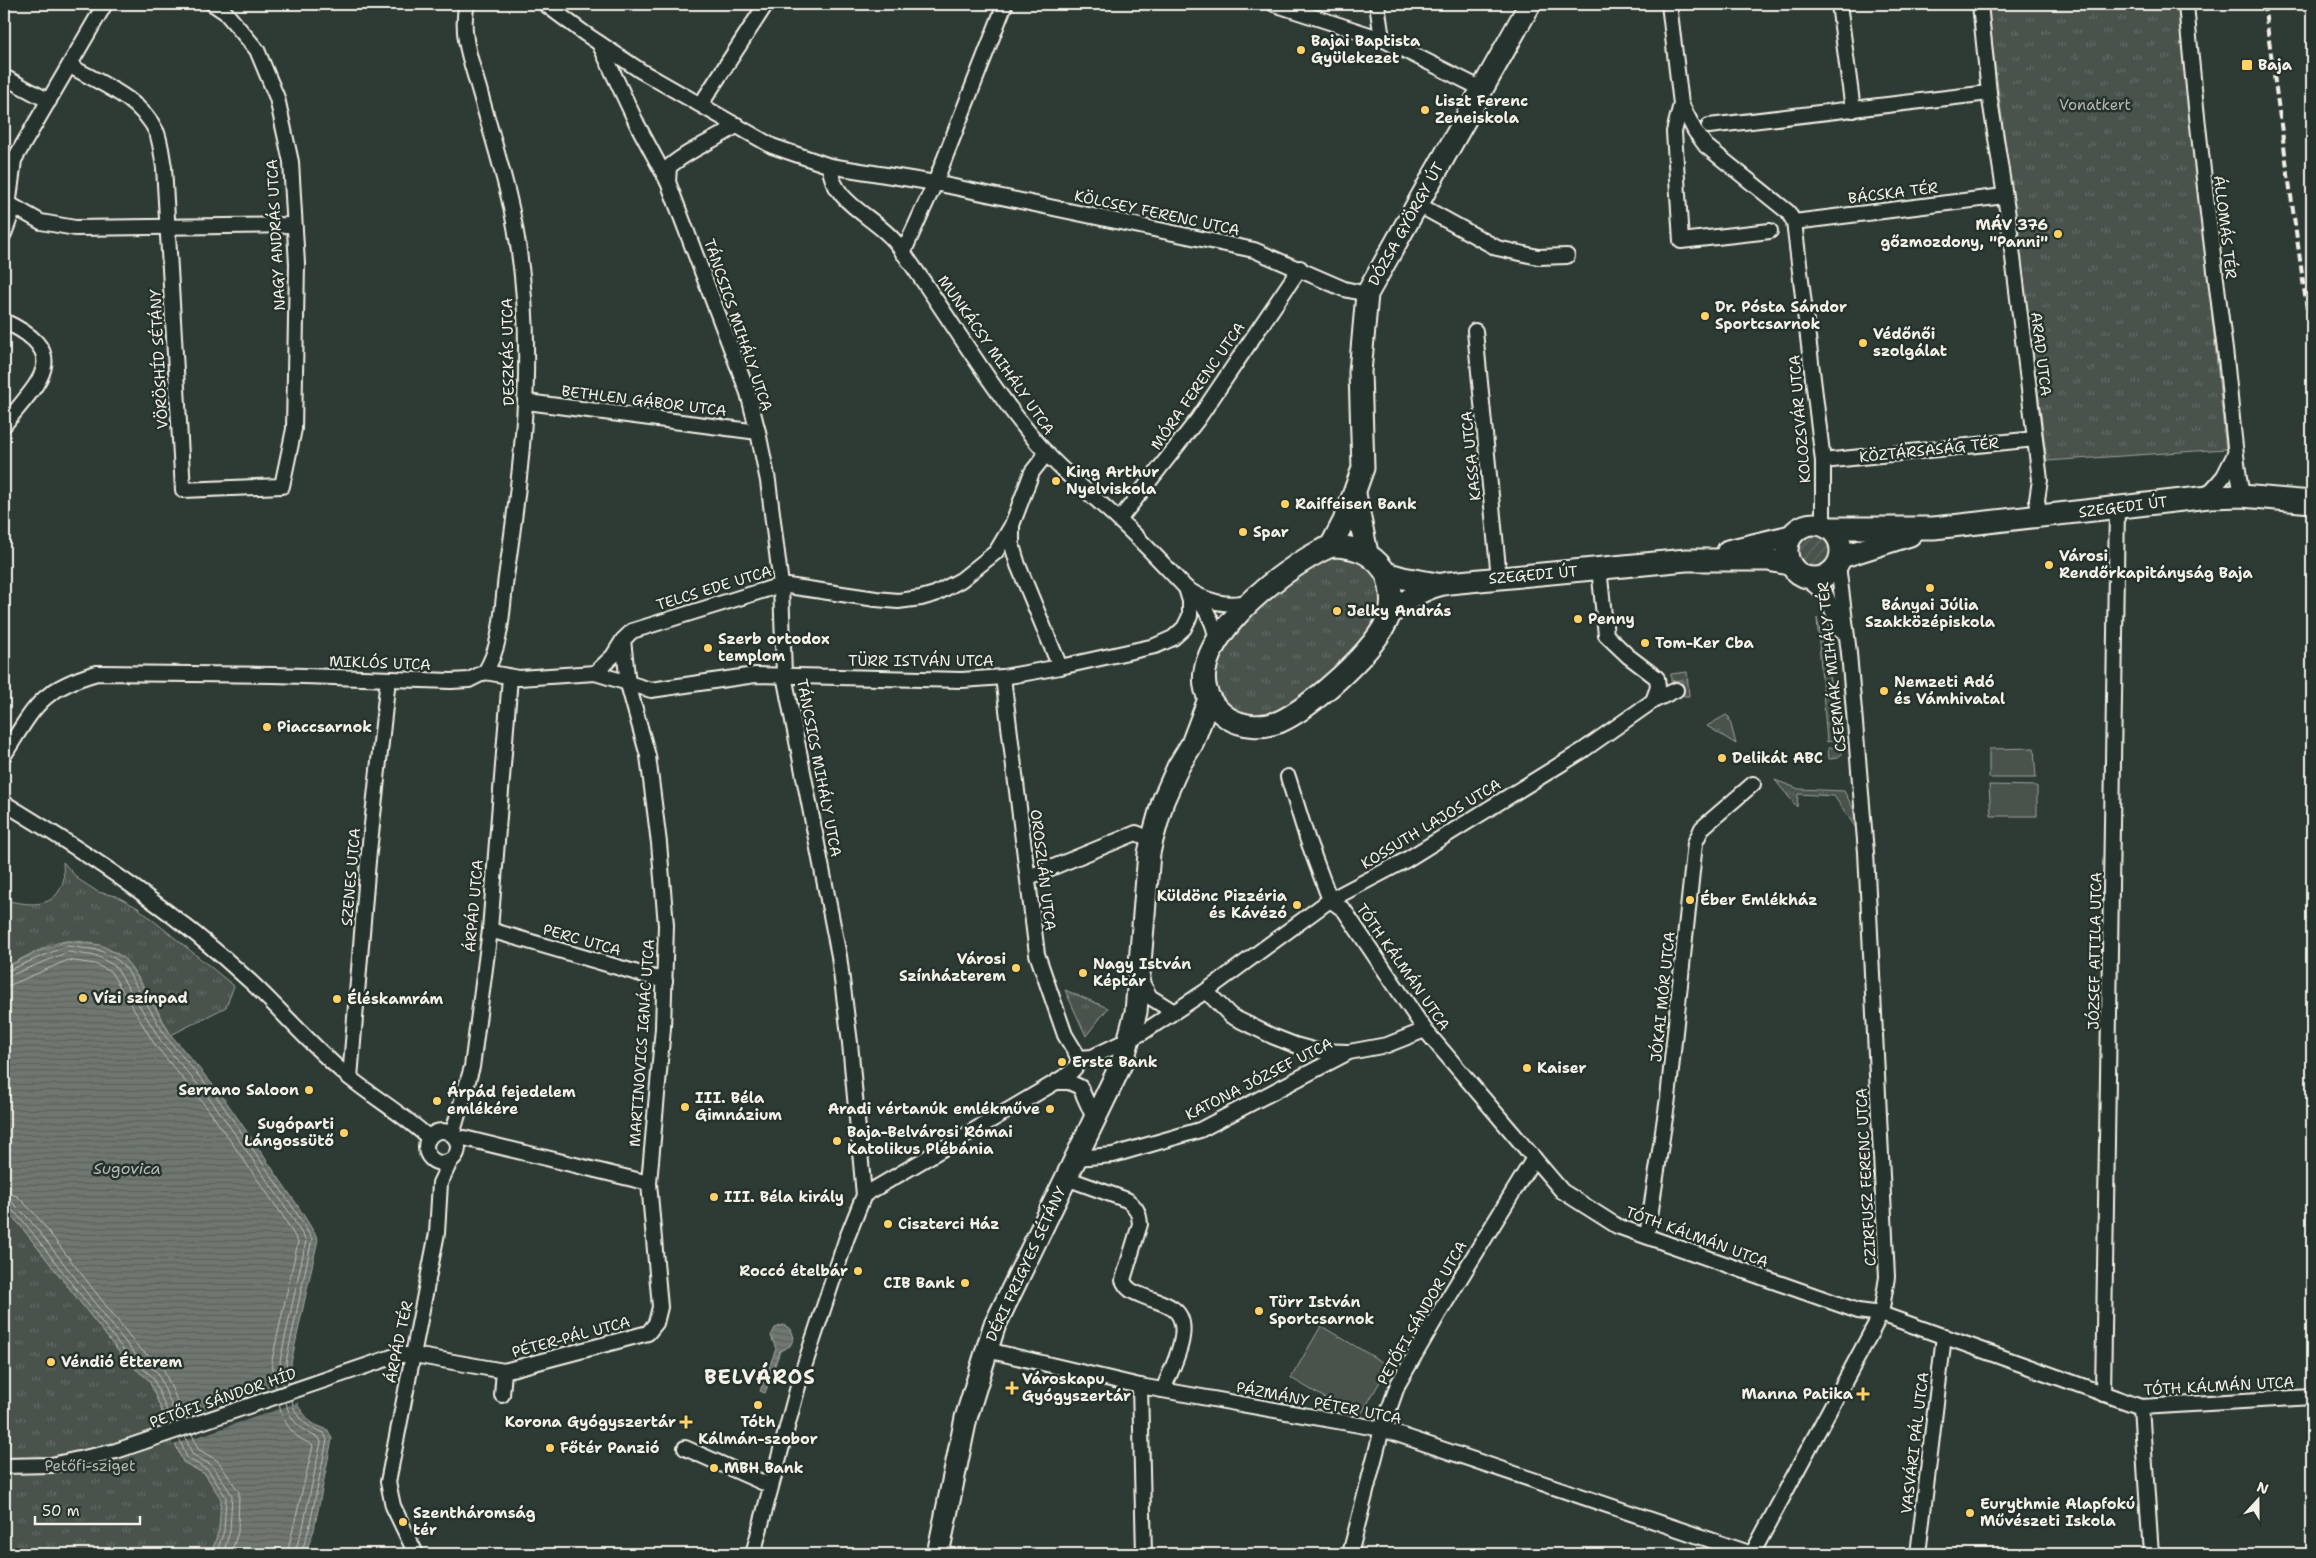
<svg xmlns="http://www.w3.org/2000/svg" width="2316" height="1558" font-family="'Shantell Sans',sans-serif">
<defs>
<pattern id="grass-tufts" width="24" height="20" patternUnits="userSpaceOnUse" patternTransform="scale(1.25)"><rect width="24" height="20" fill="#48524c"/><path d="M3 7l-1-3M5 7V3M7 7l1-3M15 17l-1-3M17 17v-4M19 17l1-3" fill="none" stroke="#636b66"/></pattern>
<pattern id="garden-furrows" width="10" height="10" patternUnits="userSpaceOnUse" patternTransform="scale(1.25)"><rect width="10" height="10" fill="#48524c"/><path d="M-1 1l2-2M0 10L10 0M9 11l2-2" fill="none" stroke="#636b66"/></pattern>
<pattern id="water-rules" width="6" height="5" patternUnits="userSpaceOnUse" patternTransform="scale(1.25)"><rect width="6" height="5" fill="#6f7770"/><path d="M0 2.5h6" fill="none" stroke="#5c605b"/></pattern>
</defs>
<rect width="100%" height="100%" fill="#2e3b34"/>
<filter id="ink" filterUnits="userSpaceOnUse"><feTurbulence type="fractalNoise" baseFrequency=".02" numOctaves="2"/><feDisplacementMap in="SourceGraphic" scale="10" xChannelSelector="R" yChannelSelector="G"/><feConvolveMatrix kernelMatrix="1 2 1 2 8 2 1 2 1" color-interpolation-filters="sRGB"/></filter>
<g filter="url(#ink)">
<!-- grass -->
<g fill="url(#grass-tufts)" stroke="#9ea29a">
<path d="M1987 4H2179L2226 449 2047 461Z"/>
<path d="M1318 555 1363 557 1382 579 1383 612 1346 661 1300 700 1265 718 1237 713 1219 697 1213 663 1236 627Z"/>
<path d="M1817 618 1831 686 1837 740 1827 742Z"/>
<path d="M1687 672 1689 696H1684L1683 680 1671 681V674Z"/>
<path d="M1726 715 1729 717 1736 744 1707 726Z"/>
<path d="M1842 747V754C1837 758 1835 759 1829 759L1828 748Z"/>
<path d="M1775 780 1799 789 1844 791 1854 810 1856 828 1834 796 1798 794 1797 807Z"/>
<path d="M63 862 78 879 98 892 116 896 138 908 234 986 226 1007 171 1035C161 1017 135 967 122 957 108 946 85 940 67 941 51 942 19 960 4 968V900C25 904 52 911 62 885 65 879 63 868 63 862Z"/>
<path d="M1065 990 1108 1008 1086 1036Z"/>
<path d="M4 1209 20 1225 126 1361 149 1380 183 1462 205 1474 222 1499 219 1530 211 1554H4Z"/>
</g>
<!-- garden -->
<circle fill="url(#garden-furrows)" stroke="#9ea29a" cx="1814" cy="551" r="19"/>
<!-- pitch -->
<g fill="#48524c" stroke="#9ea29a">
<path d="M2034 748 2036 778H1989V749Z"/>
<path d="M1989 785 2037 786V816H1991Z"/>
<path d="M1321 1326 1389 1366 1359 1418 1291 1378Z"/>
</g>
<!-- water -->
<g fill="url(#water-rules)" stroke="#a4a8a0">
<path d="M67 941 101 945 123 957 131 967 171 1035 223 1097 298 1206 318 1239 291 1363 298 1406 311 1423 328 1430 332 1439 314 1530 305 1554H211L219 1530 221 1499 205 1474 183 1462 149 1380 126 1361 20 1225 4 1209V968L37 952Z"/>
<path d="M783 1325 791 1329 794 1338 790 1346 780 1351 765 1393 760 1391 776 1349 771 1336 775 1328Z"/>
</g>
<!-- pier -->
<path fill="#2e3b34" d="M296 1378 300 1402 173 1445 164 1423Z"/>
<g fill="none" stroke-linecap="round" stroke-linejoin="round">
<!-- shore -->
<g stroke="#bfc0b8" stroke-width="1">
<path d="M4 972 67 946 99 950 119 961 127 970 166 1037 219 1100 294 1209 312 1239 286 1362 289 1383"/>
<path d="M4 978 68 952 97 956 115 966 161 1041 214 1104 289 1212 306 1241 280 1361 283 1385"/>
<path d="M4 986 13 984 68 960 95 964 111 972 155 1045 208 1109 283 1216 298 1242 272 1360 276 1388"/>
<path d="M4 1192 17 1196 34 1213 139 1348 163 1368 185 1419"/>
<path d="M4 1200 12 1202 28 1218 134 1353 158 1373 178 1421"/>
<path d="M4 1206 9 1207 24 1222 129 1357 153 1377 172 1423"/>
<path d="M292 1400C295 1419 307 1427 324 1433L327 1440 309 1529 301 1554"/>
<path d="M286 1402C289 1421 302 1431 319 1438L321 1442 303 1527 294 1554"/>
<path d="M279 1404C281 1417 289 1430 299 1438 304 1441 309 1442 313 1446L287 1554"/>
<path d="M192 1434 198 1449 218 1461 239 1492 238 1532 231 1554"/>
<path d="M185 1436 192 1454 213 1466 232 1495 230 1531 223 1554"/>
<path d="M179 1438 187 1458 208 1470 226 1497 224 1531 216 1554"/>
</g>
<!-- street casing -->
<g stroke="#f4f1e8" stroke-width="18">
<g id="street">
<path d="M467 4C459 35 473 66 481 96 490 129 500 161 508 194 539 321 525 450 506 577 502 608 502 646 485 672"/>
<path d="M545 4 584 33 641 71 772 146 830 166 935 183 1254 250 1344 289 1367 294"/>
<path d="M1274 4 1382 39 1482 89"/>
<path d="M1377 4 1382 39"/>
<path d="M1669 4 1681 104 1695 131 1706 146 1788 212 1794 222 1823 461V525"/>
<path d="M1839 4 1853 110"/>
<path d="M1980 4 1989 93 2008 216 2035 439 2040 480 2037 500 2040 517"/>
<path d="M2186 4C2196 120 2210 234 2225 350 2231 398 2233 447 2242 496"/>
<path d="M599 43 637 124 668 182 748 393 758 432 768 481 781 585 784 675 839 956 850 1043 864 1195 846 1240 800 1379 753 1554"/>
<path d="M70 66C100 83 142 99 157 133 161 144 162 157 164 167L183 490 282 486 294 429 297 264 291 162 277 98 257 50 225 12 213 4"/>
<path d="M4 77 49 101"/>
<path d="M701 104 766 4"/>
<path d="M1681 104 1674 132 1681 241 1770 231"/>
<path d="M1709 126 1989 93"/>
<path d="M830 166C831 203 878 218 897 244 948 313 990 390 1047 454 1069 478 1096 498 1120 521 1143 542 1164 565 1186 588 1204 601 1230 609 1251 600"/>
<path d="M668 182 669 167C689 149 715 141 737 125"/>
<path d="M4 201 41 222 75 228 294 225"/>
<path d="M1417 204 1497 248 1538 257 1567 256"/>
<path d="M1794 222 2004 196"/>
<path d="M4 234 11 215 9 199 14 160 105 4"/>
<path d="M903 253 935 183 1005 4"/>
<path d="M4 321C75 354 38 382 4 425"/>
<path d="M1475 331 1499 578"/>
<path d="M527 402 758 432"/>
<path d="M1047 453 1032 472 1012 525V545L1018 565 1060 667"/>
<path d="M1823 461 2035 439"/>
<path d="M2205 498 2224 476 2235 454"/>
<path d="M1119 520 1198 419 1300 268"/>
<path d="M1599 568 1606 635 1628 656 1657 678 1658 687 1653 701"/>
<path d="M1802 575 1826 595 1841 631"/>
<path d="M1195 594C1206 611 1217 624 1216 645"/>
<path d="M595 673 613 656 623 640 632 631 781 585 876 599 898 601 921 598 935 594 961 580 996 552 1012 525"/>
<path d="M1003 677 1037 954 1065 1035 1079 1058"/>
<path d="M4 755C34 708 40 689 97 673L274 675 451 681 469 680 485 672 519 678 595 673 651 690 755 675 962 680 1003 677 1060 667 1155 646 1173 638 1184 628 1190 616V601L1186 588"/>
<path d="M1288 777 1307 838 1330 900 1344 910 1425 1030 1562 1191 1617 1226 1858 1311 1881 1314 2141 1407 2312 1397"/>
<path d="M4 803C92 856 177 913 252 983 285 1014 315 1050 350 1078 376 1099 404 1115 429 1138"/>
<path d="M1029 877 1136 833 1152 840"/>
<path d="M490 930 665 981"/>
<path d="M1140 979 1150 997 1174 1012"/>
<path d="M1206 991 1231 1016 1272 1036 1295 1045 1317 1051 1348 1052"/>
<path d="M1079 1058 1092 1057 1142 1033 1206 991 1330 900 1406 860 1582 751 1653 701 1676 690"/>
<path d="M350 1078 368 861 388 679"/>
<path d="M1056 1082H1069L1080 1087 1094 1118"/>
<circle cx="442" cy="1147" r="16"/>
<path d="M452 1135 472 1067 490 930 510 677"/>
<path d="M457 1140 464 1138 649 1183"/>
<path d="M1076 1158 1113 1155 1200 1130 1349 1052 1387 1045 1425 1030"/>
<path d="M1066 1178 1127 1200C1136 1207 1139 1212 1140 1224L1123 1280C1127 1290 1133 1292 1143 1296 1152 1300 1164 1302 1172 1308 1197 1324 1171 1369 1163 1390"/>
<path d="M864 1195 1056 1082C1065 1076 1078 1070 1079 1058"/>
<path d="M1647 1236 1668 1098 1695 843 1702 828 1753 784"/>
<path d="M987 1350 1140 1386 1382 1429 1752 1554"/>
<path d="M1140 1386 1144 1554"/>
<path d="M2103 1394 2117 508"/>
<path d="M502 1395 504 1371"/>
<path d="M2141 1407 2151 1554"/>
<path d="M685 1448 771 1486"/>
<path d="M4 1466 51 1465 116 1451 398 1355H414L504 1371 648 1333 656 1323 660 1307 649 1183 663 1028 666 925 659 843 648 756 628 684 623 640"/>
<path d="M416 1554 393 1506 388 1482 437 1233 440 1183 450 1162"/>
<path d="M1350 1554 1382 1429 1398 1384 1439 1313 1534 1158"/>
<path d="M1752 1554 1881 1314 1887 1277 1866 852 1849 653 1838 565"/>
<path d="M1918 1554 1944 1336"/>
</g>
</g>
<!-- primary casing -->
<g stroke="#f4f1e8" stroke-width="25">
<g id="primary">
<path d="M1355 494 1367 553"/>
<circle cx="1814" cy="551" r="27"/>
<path d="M1830 528H1934L2209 497 2242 496 2312 502"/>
<path d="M1331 546 1344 521 1363 468 1360 372 1367 294 1530 4"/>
<path d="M1331 546C1352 546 1370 551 1383 569 1391 579 1394 604 1389 616 1377 649 1311 708 1279 722 1263 728 1243 727 1228 718 1151 666 1283 566 1331 546Z"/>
<path d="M1728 551 1791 536"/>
<path d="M1841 557 1910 535"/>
<path d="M1386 573 1403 578 1437 584"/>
<path d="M1390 614C1408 599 1425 586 1449 583L1686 560H1768L1790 564"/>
<path d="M938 1554 966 1418 994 1327 1115 1077 1124 1057 1136 1012 1149 853 1152 840 1163 801 1178 767 1192 744 1209 699"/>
</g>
</g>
<!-- street -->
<use href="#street" stroke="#26332d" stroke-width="14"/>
<!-- primary -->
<use href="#primary" stroke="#26332d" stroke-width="21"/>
<!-- rail -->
<path stroke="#f4f1e8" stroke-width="4" stroke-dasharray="8 4" stroke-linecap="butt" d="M2264 4 2312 345"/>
</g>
</g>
<!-- markers -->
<g fill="#ffd166" stroke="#26332d" stroke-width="2">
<circle cx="1301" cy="50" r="5"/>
<rect x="2241" y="59" width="12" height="12" rx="2.5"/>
<circle cx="1425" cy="110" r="5"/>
<circle cx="2058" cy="234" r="5"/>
<circle cx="1705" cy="316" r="5"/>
<circle cx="1863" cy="343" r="5"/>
<circle cx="1056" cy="481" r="5"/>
<circle cx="1285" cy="504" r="5"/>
<circle cx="1243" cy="532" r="5"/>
<circle cx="2049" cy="565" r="5"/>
<circle cx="1930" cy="588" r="5"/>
<circle cx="1337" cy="611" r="5"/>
<circle cx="1578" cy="619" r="5"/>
<circle cx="1645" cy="643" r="5"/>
<circle cx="708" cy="648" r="5"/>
<circle cx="1884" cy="691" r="5"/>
<circle cx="267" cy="727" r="5"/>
<circle cx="1722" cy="758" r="5"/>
<circle cx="1690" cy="900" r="5"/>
<circle cx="1297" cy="905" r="5"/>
<circle cx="1016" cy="968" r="5"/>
<circle cx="1083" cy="973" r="5"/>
<circle cx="83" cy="998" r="5"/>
<circle cx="337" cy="999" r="5"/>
<circle cx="1062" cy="1062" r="5"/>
<circle cx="1527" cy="1068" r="5"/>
<circle cx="309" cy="1090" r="5"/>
<circle cx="437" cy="1101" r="5"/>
<circle cx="685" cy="1107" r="5"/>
<circle cx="1050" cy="1109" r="5"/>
<circle cx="344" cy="1133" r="5"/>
<circle cx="837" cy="1141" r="5"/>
<circle cx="714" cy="1197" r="5"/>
<circle cx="888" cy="1224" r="5"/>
<circle cx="858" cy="1271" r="5"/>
<circle cx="965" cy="1283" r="5"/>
<circle cx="1259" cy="1311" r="5"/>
<circle cx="51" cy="1362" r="5"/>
<path d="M1009.5 1380.5h5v5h5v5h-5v5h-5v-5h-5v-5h5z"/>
<path d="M1860.5 1386.5h5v5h5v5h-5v5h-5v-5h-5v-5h5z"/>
<circle cx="758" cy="1405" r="5"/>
<path d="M683.5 1414.5h5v5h5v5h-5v5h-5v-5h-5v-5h5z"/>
<circle cx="550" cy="1448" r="5"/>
<circle cx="714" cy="1468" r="5"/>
<circle cx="1970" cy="1513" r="5"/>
<circle cx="403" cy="1522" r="5"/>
</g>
<g text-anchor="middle" stroke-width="5" stroke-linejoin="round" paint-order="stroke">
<!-- poi labels -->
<g font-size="15" font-weight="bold" fill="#f4f1e8" stroke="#26332d" text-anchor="start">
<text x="1311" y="46">Bajai Baptista<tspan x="1311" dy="17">Gyülekezet</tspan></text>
<text x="2258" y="70">Baja</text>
<text x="1435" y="106">Liszt Ferenc<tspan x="1435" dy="17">Zeneiskola</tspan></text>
<text x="2048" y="230" text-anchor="end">MÁV 376<tspan x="2048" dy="17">gőzmozdony, "Panni"</tspan></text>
<text x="1715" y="312">Dr. Pósta Sándor<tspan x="1715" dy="17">Sportcsarnok</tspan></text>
<text x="1873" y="339">Védőnői<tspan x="1873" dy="17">szolgálat</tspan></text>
<text x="1066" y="477">King Arthur<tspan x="1066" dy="17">Nyelviskola</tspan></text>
<text x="1295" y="509">Raiffeisen Bank</text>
<text x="1253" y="537">Spar</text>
<text x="2059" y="561">Városi<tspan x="2059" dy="17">Rendőrkapitányság Baja</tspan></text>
<text x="1930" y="610" text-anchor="middle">Bányai Júlia<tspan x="1930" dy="17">Szakközépiskola</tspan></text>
<text x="1347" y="616">Jelky András</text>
<text x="1588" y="624">Penny</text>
<text x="718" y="644">Szerb ortodox<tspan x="718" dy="17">templom</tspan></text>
<text x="1655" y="648">Tom-Ker Cba</text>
<text x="1894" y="687">Nemzeti Adó<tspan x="1894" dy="17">és Vámhivatal</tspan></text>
<text x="277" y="732">Piaccsarnok</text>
<text x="1732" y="763">Delikát ABC</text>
<text x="1287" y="901" text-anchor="end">Küldönc Pizzéria<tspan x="1287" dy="17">és Kávézó</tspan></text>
<text x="1700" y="905">Éber Emlékház</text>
<text x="1006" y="964" text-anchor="end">Városi<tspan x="1006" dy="17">Színházterem</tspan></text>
<text x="1093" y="969">Nagy István<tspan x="1093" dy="17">Képtár</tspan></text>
<text x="93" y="1003">Vízi színpad</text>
<text x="347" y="1004">Éléskamrám</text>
<text x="1072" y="1067">Erste Bank</text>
<text x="1537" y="1073">Kaiser</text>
<text x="299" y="1095" text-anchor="end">Serrano Saloon</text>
<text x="447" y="1097">Árpád fejedelem<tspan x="447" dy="17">emlékére</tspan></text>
<text x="695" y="1103">III. Béla<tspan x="695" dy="17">Gimnázium</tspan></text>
<text x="1040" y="1114" text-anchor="end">Aradi vértanúk emlékműve</text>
<text x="334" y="1129" text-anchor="end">Sugóparti<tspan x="334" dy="17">Lángossütő</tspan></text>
<text x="847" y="1137">Baja-Belvárosi Római<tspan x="847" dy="17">Katolikus Plébánia</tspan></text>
<text x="724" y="1202">III. Béla király</text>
<text x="898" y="1229">Ciszterci Ház</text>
<text x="848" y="1276" text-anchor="end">Roccó ételbár</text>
<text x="955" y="1288" text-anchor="end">CIB Bank</text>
<text x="1269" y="1307">Türr István<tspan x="1269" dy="17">Sportcsarnok</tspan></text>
<text x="61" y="1367">Véndió Étterem</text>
<text x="1022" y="1384">Városkapu<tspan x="1022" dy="17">Gyógyszertár</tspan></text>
<text x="1853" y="1399" text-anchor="end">Manna Patika</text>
<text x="676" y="1427" text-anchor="end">Korona Gyógyszertár</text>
<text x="758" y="1427" text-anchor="middle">Tóth<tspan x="758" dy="17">Kálmán-szobor</tspan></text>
<text x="560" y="1453">Főtér Panzió</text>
<text x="724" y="1473">MBH Bank</text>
<text x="1980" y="1509">Eurythmie Alapfokú<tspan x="1980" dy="17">Művészeti Iskola</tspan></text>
<text x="413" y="1518">Szentháromság<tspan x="413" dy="17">tér</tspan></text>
</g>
<!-- park labels -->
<g font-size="15" fill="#b8b9b1" stroke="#26332d">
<text x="2095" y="110">Vonatkert</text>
<text x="90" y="1471">Petőfi-sziget</text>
</g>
<!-- street labels -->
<g font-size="15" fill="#f4f1e8" stroke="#26332d">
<text transform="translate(1893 193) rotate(-7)" y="5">BÁCSKA TÉR</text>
<text transform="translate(1157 213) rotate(12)" y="5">KÖLCSEY FERENC UTCA</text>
<text transform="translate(1406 224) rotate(-61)" y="5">DÓZSA GYÖRGY ÚT</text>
<text transform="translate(2225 227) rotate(83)" y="5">ÁLLOMÁS TÉR</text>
<text transform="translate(276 235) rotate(-93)" y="5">NAGY ANDRÁS UTCA</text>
<text transform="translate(738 325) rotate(71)" y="5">TÁNCSICS MIHÁLY UTCA</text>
<text transform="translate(508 352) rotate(-91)" y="5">DESZKÁS UTCA</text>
<text transform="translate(2041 354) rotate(83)" y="5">ARAD UTCA</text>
<text transform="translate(996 355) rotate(55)" y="5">MUNKÁCSY MIHÁLY UTCA</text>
<text transform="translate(159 359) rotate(-93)" y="5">VÖRÖSHÍD SÉTÁNY</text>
<text transform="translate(1198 386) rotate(-55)" y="5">MÓRA FERENC UTCA</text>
<text transform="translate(644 401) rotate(7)" y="5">BETHLEN GÁBOR UTCA</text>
<text transform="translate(1800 419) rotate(-95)" y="5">KOLOZSVÁR UTCA</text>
<text transform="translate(1929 450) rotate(-6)" y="5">KÖZTÁRSASÁG TÉR</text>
<text transform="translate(1471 456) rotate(-96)" y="5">KASSA UTCA</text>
<text transform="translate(2123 507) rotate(-7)" y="5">SZEGEDI ÚT</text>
<text transform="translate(1533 575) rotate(-5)" y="5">SZEGEDI ÚT</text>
<text transform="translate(714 588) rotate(-17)" y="5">TELCS EDE UTCA</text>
<text x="921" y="666">TÜRR ISTVÁN UTCA</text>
<text transform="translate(380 663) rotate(2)" y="5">MIKLÓS UTCA</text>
<text transform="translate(1832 667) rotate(-96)" y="5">CSERMÁK MIHÁLY TÉR</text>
<text transform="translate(819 768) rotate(79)" y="5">TÁNCSICS MIHÁLY UTCA</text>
<text transform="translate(1431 824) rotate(-31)" y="5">KOSSUTH LAJOS UTCA</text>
<text transform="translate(1043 870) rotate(83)" y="5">OROSZLÁN UTCA</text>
<text transform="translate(351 877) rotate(-85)" y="5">SZENES UTCA</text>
<text transform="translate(474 906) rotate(-85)" y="5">ÁRPÁD UTCA</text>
<text transform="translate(582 940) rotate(16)" y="5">PERC UTCA</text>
<text transform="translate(2095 951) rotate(-89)" y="5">JÓZSEF ATTILA UTCA</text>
<text transform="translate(1403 967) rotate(55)" y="5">TÓTH KÁLMÁN UTCA</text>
<text transform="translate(1663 997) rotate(-84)" y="5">JÓKAI MÓR UTCA</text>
<text transform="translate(642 1043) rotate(-86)" y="5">MARTINOVICS IGNÁC UTCA</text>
<text transform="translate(1259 1079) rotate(-27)" y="5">KATONA JÓZSEF UTCA</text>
<text transform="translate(1866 1177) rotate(-93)" y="5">CZIRFUSZ FERENC UTCA</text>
<text transform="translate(1697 1237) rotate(20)" y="5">TÓTH KÁLMÁN UTCA</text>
<text transform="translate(1026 1264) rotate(-65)" y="5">DÉRI FRIGYES SÉTÁNY</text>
<text transform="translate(1422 1313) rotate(-60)" y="5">PETŐFI SÁNDOR UTCA</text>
<text transform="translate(571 1337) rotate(-15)" y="5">PÉTER-PÁL UTCA</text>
<text transform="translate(399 1342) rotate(-78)" y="5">ÁRPÁD TÉR</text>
<text transform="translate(2219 1386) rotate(-3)" y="5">TÓTH KÁLMÁN UTCA</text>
<text transform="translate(223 1398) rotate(-19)" y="5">PETŐFI SÁNDOR HÍD</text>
<text transform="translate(1319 1403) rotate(11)" y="5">PÁZMÁNY PÉTER UTCA</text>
<text transform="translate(1915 1443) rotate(-83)" y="5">VASVÁRI PÁL UTCA</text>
</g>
<!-- water labels -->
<g font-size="16" font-style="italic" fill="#b8bab2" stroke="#26332d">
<text x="127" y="1174">Sugovica</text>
</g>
<!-- district labels -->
<g font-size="20" font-weight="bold" letter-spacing="1" fill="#f4f1e8" stroke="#26332d">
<text x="760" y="1384">BELVÁROS</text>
</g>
</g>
<!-- margin -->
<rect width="2316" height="1558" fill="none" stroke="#26332d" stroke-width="20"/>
<rect x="10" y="10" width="2296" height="1538" fill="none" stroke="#f4f1e8" stroke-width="2" filter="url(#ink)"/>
<!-- north arrow -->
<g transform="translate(2258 1500) rotate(21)" stroke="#26332d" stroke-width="4" paint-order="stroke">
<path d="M0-4L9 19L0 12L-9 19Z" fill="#f4f1e8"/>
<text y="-8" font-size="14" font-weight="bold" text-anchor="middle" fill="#f4f1e8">N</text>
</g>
<!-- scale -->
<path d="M35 1516v8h105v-8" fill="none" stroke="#f4f1e8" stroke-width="2.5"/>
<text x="42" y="1516" font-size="15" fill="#f4f1e8" stroke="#26332d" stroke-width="4" paint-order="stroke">50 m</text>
</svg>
